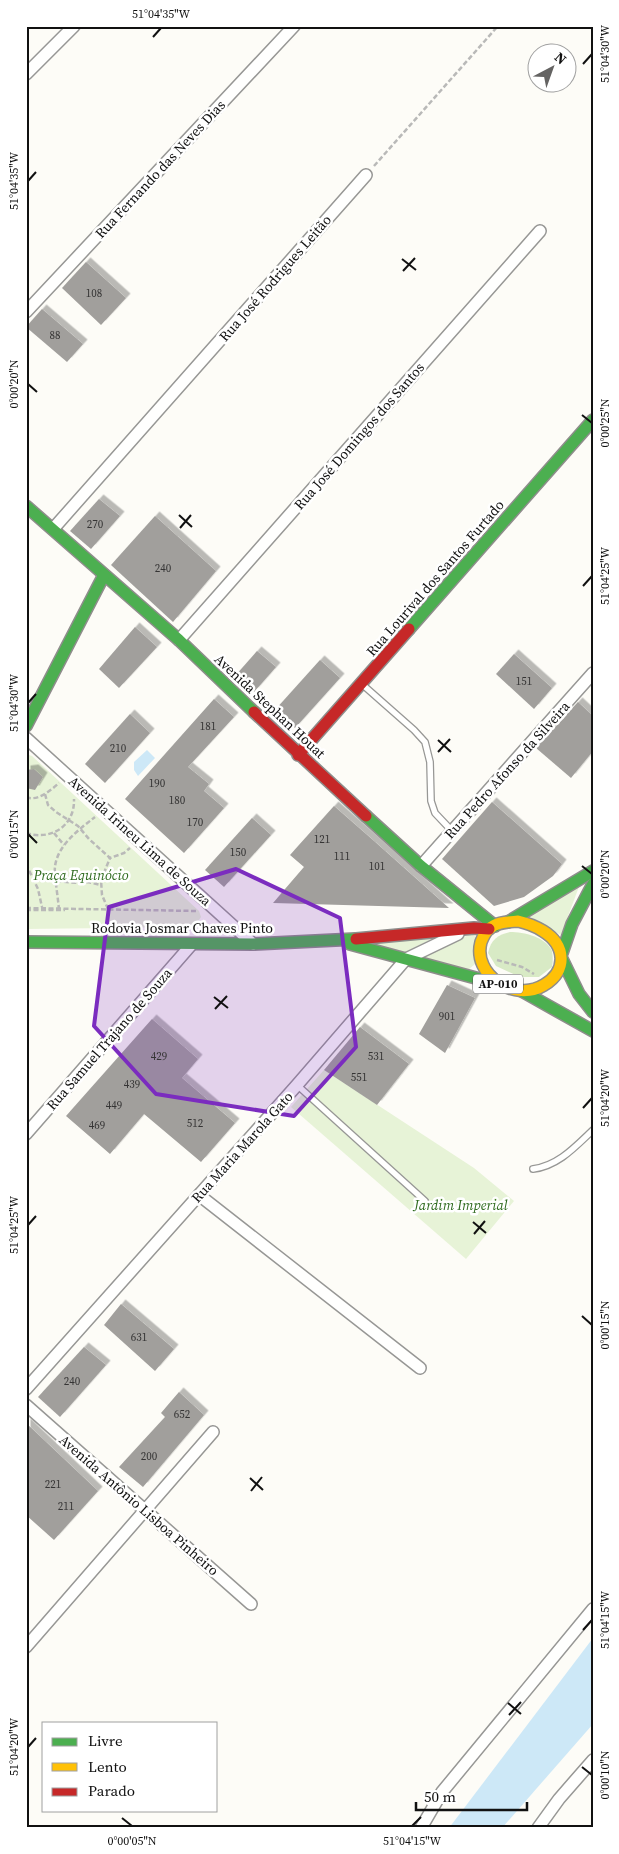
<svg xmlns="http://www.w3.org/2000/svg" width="619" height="1854" font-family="'Source Serif 4',serif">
<defs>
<filter id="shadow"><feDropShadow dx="4.5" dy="-4.5" stdDeviation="0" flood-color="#0004"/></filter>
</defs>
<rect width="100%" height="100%" fill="#fdfcf7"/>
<!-- green -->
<g fill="#e7f3d7">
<path d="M26 754 32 756 199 911 201 917 194 927 26 929Z"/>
<path d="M580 884 561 935 529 916Z"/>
<path d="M471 934 476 937 475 964 467 971 420 956Z"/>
<path d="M436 937 405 952 367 944Z"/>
<path d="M324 1070 474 1168 514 1201 466 1259 291 1107Z"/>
</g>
<!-- forest -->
<path fill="#d8eac5" d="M510 932C524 932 546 937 552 951 553 956 553 962 552 967L539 977H520L496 966 488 953C491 939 498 935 510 932Z"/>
<!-- water -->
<g fill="#cde8f7">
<path d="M147 750 155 758 138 776 134 770V762Z"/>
<path d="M593 1638V1724L502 1828H449Z"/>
</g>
<!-- building -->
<g fill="#a19f9c" filter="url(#shadow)">
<path d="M86 262 126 298 101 325 62 288Z"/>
<path d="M42 309 83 344 67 362 26 327Z"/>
<path d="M99 499 120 516 91 549 70 531Z"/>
<path d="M155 516 216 571 173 622 111 565Z"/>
<path d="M135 627 157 647 119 688 99 669Z"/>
<path d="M257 651 276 667 254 692 235 676Z"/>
<path d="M514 654 552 688 534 709 496 674Z"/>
<path d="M320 660 340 678 295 728 275 710Z"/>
<path d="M214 699 234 717 188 767 209 784 204 791 224 808 184 853 125 799Z"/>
<path d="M578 702 593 716V751L571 778 536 748Z"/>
<path d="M130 714 150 733 105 783 85 764Z"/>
<path d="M34 769 43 777 35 790 26 788V770Z"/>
<path d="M492 802 562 864 553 876 524 897 494 906 442 859Z"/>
<path d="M334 806 374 841 449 908 273 903 304 867 290 855Z"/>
<path d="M252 818 271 835 224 887 205 870Z"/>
<path d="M447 985 475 998 445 1053 419 1034Z"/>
<path d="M152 1019 198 1059 182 1078 235 1123 201 1162 144 1114 110 1154 66 1116Z"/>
<path d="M360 1027 409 1064 377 1105 324 1070Z"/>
<path d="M121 1304 174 1349 155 1371 104 1325Z"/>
<path d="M84 1347 106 1365 60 1417 38 1397Z"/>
<path d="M179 1392 204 1415 143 1487 119 1467 165 1417 161 1413Z"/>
<path d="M26 1423 98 1491 54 1540 26 1515Z"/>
</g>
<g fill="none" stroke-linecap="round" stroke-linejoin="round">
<!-- lane casing -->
<g stroke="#979795" stroke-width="8">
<g id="lane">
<path d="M363 685 414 730 425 742 430 762 431 801 435 813 452 831"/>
<path d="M297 1085 425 1201"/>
<path d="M533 1169C558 1166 575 1147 593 1130"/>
</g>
</g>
<!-- street casing -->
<g stroke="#979795" stroke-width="14">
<g id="street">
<path d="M26 74 74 26"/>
<path d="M26 312 294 26"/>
<path d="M53 529 366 175"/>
<path d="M179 640 540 231"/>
<path d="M26 738 253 944"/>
<path d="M421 866 593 673"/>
<path d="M26 1134 192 944"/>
<path d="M199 1195 420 1368"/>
<path d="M26 1389 297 1085 406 959 458 934"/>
<path d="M26 1405 251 1604"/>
<path d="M26 1647 213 1432"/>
<path d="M421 1828 442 1792 593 1609"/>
<path d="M538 1828 559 1799 593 1760"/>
</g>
</g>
<!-- fast casing -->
<g stroke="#8e8d8b" stroke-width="14">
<g id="fast">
<path d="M26 506 179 640 254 712"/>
<path d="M409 629 593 420"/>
<path d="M26 726 104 575"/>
<path d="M366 816 421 866 495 926"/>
<path d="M508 922 593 871"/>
<path d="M26 942 253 944 356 939"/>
<path d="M350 944 498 984"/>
<path d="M562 953 572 924 593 884"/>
<path d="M562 959 579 994 593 1012"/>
<path d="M520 990 593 1031"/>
</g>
</g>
<!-- slow casing -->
<g stroke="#8e8d8b" stroke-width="14">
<path id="slow" d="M518 921C527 923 535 926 543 931 566 945 568 971 544 985 515 1003 472 975 481 942 483 937 485 932 489 929 496 922 508 922 518 921Z"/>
</g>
<!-- jam casing -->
<g stroke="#8e8d8b" stroke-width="14">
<g id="jam">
<path d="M254 712 366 816"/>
<path d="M298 755 409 629"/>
<path d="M356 939 474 928 489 929"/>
</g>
</g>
<!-- path -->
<g stroke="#b9b9b8" stroke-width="2.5" stroke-dasharray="5 2.5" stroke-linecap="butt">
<path d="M374 166 498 26"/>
<path d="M45 794 48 805 56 812 78 826 89 839 110 858 124 853 130 848"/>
<path d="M26 797C38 802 51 790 59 783"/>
<path d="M26 833C51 841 75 826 74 799"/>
<path d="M54 833 64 845"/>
<path d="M26 864 38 889 42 907"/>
<path d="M34 879 78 883 88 882 101 885"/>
<path d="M26 908 197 911"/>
<path d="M108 909 102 895 101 880 110 858"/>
<path d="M26 910H65"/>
<path d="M59 910C58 898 56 886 55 875 52 849 77 831 95 817"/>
<path d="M497 960 522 967 534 974"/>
</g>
<!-- lane -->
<use href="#lane" stroke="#fffffe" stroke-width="5.5"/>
<!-- street -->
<use href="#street" stroke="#fffffe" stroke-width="11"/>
<!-- fast -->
<use href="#fast" stroke="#4caf50" stroke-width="11"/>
<!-- slow -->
<use href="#slow" stroke="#ffc107" stroke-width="11"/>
<!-- jam -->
<use href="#jam" stroke="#c62828" stroke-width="11"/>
</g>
<!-- marked area -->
<path fill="#7b2cbf" fill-opacity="0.2" stroke="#7b2cbf" stroke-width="4" stroke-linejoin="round" d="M236 869 340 918 356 1047 294 1116 156 1094 94 1026 109 907Z"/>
<!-- ticks -->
<path fill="none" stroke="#111" stroke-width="2" d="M153 37 161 28M583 64 592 54M28 181 36 172M402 259 416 270M403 271 415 258M28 384 37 392M582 415 592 423M179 515 192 527M180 528 191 515M583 586 592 576M28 703 36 694M438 740 451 752M438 752 450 739M28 834 37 843M582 866 592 874M214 997 228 1008M215 1009 227 996M583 1108 592 1098M473 1222 486 1233M28 1225 36 1216M474 1234 485 1221M582 1316 592 1325M250 1478 263 1490M251 1491 262 1477M583 1630 592 1620M508 1703 521 1714M509 1715 521 1702M28 1747 36 1738M582 1767 592 1775M122 1818 132 1826M412 1826 421 1817"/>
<g text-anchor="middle" stroke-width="5" stroke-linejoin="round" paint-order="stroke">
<!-- number labels -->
<g font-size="11" fill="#353434">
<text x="94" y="297">108</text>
<text x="55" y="339">88</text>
<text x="95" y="528">270</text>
<text x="163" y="572">240</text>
<text x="524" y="685">151</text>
<text x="208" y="730">181</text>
<text x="118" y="752">210</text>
<text x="157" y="787">190</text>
<text x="177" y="804">180</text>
<text x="195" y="826">170</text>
<text x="322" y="843">121</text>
<text x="238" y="856">150</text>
<text x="342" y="860">111</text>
<text x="377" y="870">101</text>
<text x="447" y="1020">901</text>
<text x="159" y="1060">429</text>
<text x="376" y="1060">531</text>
<text x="359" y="1081">551</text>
<text x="132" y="1088">439</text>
<text x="114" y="1109">449</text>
<text x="195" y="1127">512</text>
<text x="97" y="1129">469</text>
<text x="139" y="1341">631</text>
<text x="72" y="1385">240</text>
<text x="182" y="1418">652</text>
<text x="149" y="1460">200</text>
<text x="53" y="1488">221</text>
<text x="66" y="1510">211</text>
</g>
<!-- shield labels -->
<rect fill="#fff" stroke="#585858" stroke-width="1" x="473" y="974.5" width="50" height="19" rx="4"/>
<g font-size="12" font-weight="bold" fill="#111">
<text x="498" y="988">AP-010</text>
</g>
<!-- street labels -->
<g font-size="14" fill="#111" stroke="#fff">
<text transform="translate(160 169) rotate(-47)" y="5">Rua Fernando das Neves Dias</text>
<text transform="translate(275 278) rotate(-49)" y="5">Rua José Rodrigues Leitão</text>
<text transform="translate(359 436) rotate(-49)" y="5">Rua José Domingos dos Santos</text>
<text transform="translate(435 578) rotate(-49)" y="5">Rua Lourival dos Santos Furtado</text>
<text transform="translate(270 706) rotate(43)" y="5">Avenida Stephan Houat</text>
<text transform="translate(507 770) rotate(-48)" y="5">Rua Pedro Afonso da Silveira</text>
<text transform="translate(140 841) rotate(42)" y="5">Avenida Irineu Lima de Souza</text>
<text x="182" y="933">Rodovia Josmar Chaves Pinto</text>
<text transform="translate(109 1039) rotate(-49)" y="5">Rua Samuel Trajano de Souza</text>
<text transform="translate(242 1147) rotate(-48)" y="5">Rua Maria Marola Gato</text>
<text transform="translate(139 1505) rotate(41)" y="5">Avenida Antônio Lisboa Pinheiro</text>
</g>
<!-- park labels -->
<g font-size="14" font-style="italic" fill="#2f6b1f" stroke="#fff">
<text x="81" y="880">Praça Equinócio</text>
<text x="461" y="1210">Jardim Imperial</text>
</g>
</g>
<!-- border -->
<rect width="619" height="1854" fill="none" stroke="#ffffff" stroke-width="55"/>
<!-- legend -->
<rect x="42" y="1722" width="175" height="90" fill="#ffffff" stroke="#a0a0a0"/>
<rect x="52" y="1738" width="25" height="8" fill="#4caf50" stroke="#a0a0a0"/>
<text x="88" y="1746" font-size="15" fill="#111111">Livre</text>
<rect x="52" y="1763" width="25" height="8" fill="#ffc107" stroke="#a0a0a0"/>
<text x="88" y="1772" font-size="15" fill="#111111">Lento</text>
<rect x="52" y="1788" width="25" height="8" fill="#c62828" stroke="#a0a0a0"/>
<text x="88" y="1796" font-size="15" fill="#111111">Parado</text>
<!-- north arrow -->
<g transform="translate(552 68) rotate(41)"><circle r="24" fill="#ffffff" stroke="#a0a0a0"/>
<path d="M0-4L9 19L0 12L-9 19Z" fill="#646362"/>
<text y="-8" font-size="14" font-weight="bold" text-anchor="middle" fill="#111111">N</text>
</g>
<!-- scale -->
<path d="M416 1802v8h111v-8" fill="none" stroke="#111111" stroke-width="2.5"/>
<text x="424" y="1802" font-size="15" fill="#111111" stroke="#ffffff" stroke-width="4" paint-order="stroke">50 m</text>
<rect x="28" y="28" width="564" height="1798" fill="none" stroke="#111" stroke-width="2"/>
<g font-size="12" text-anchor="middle" fill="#111">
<text x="161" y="18">51°04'35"W</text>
<text transform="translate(605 54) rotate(-90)" y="4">51°04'30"W</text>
<text transform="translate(14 181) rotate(-90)" y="4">51°04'35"W</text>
<text transform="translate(14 384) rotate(-90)" y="4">0°00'20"N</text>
<text transform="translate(605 423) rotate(-90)" y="4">0°00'25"N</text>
<text transform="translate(605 576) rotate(-90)" y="4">51°04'25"W</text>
<text transform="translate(14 703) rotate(-90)" y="4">51°04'30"W</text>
<text transform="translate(14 834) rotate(-90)" y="4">0°00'15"N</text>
<text transform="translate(605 874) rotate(-90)" y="4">0°00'20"N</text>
<text transform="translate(605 1098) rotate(-90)" y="4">51°04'20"W</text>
<text transform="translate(14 1225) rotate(-90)" y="4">51°04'25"W</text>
<text transform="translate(605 1325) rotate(-90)" y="4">0°00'15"N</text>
<text transform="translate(605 1620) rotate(-90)" y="4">51°04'15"W</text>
<text transform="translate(14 1747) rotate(-90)" y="4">51°04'20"W</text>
<text transform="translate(605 1775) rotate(-90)" y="4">0°00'10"N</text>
<text x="132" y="1845">0°00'05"N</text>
<text x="412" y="1845">51°04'15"W</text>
</g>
</svg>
